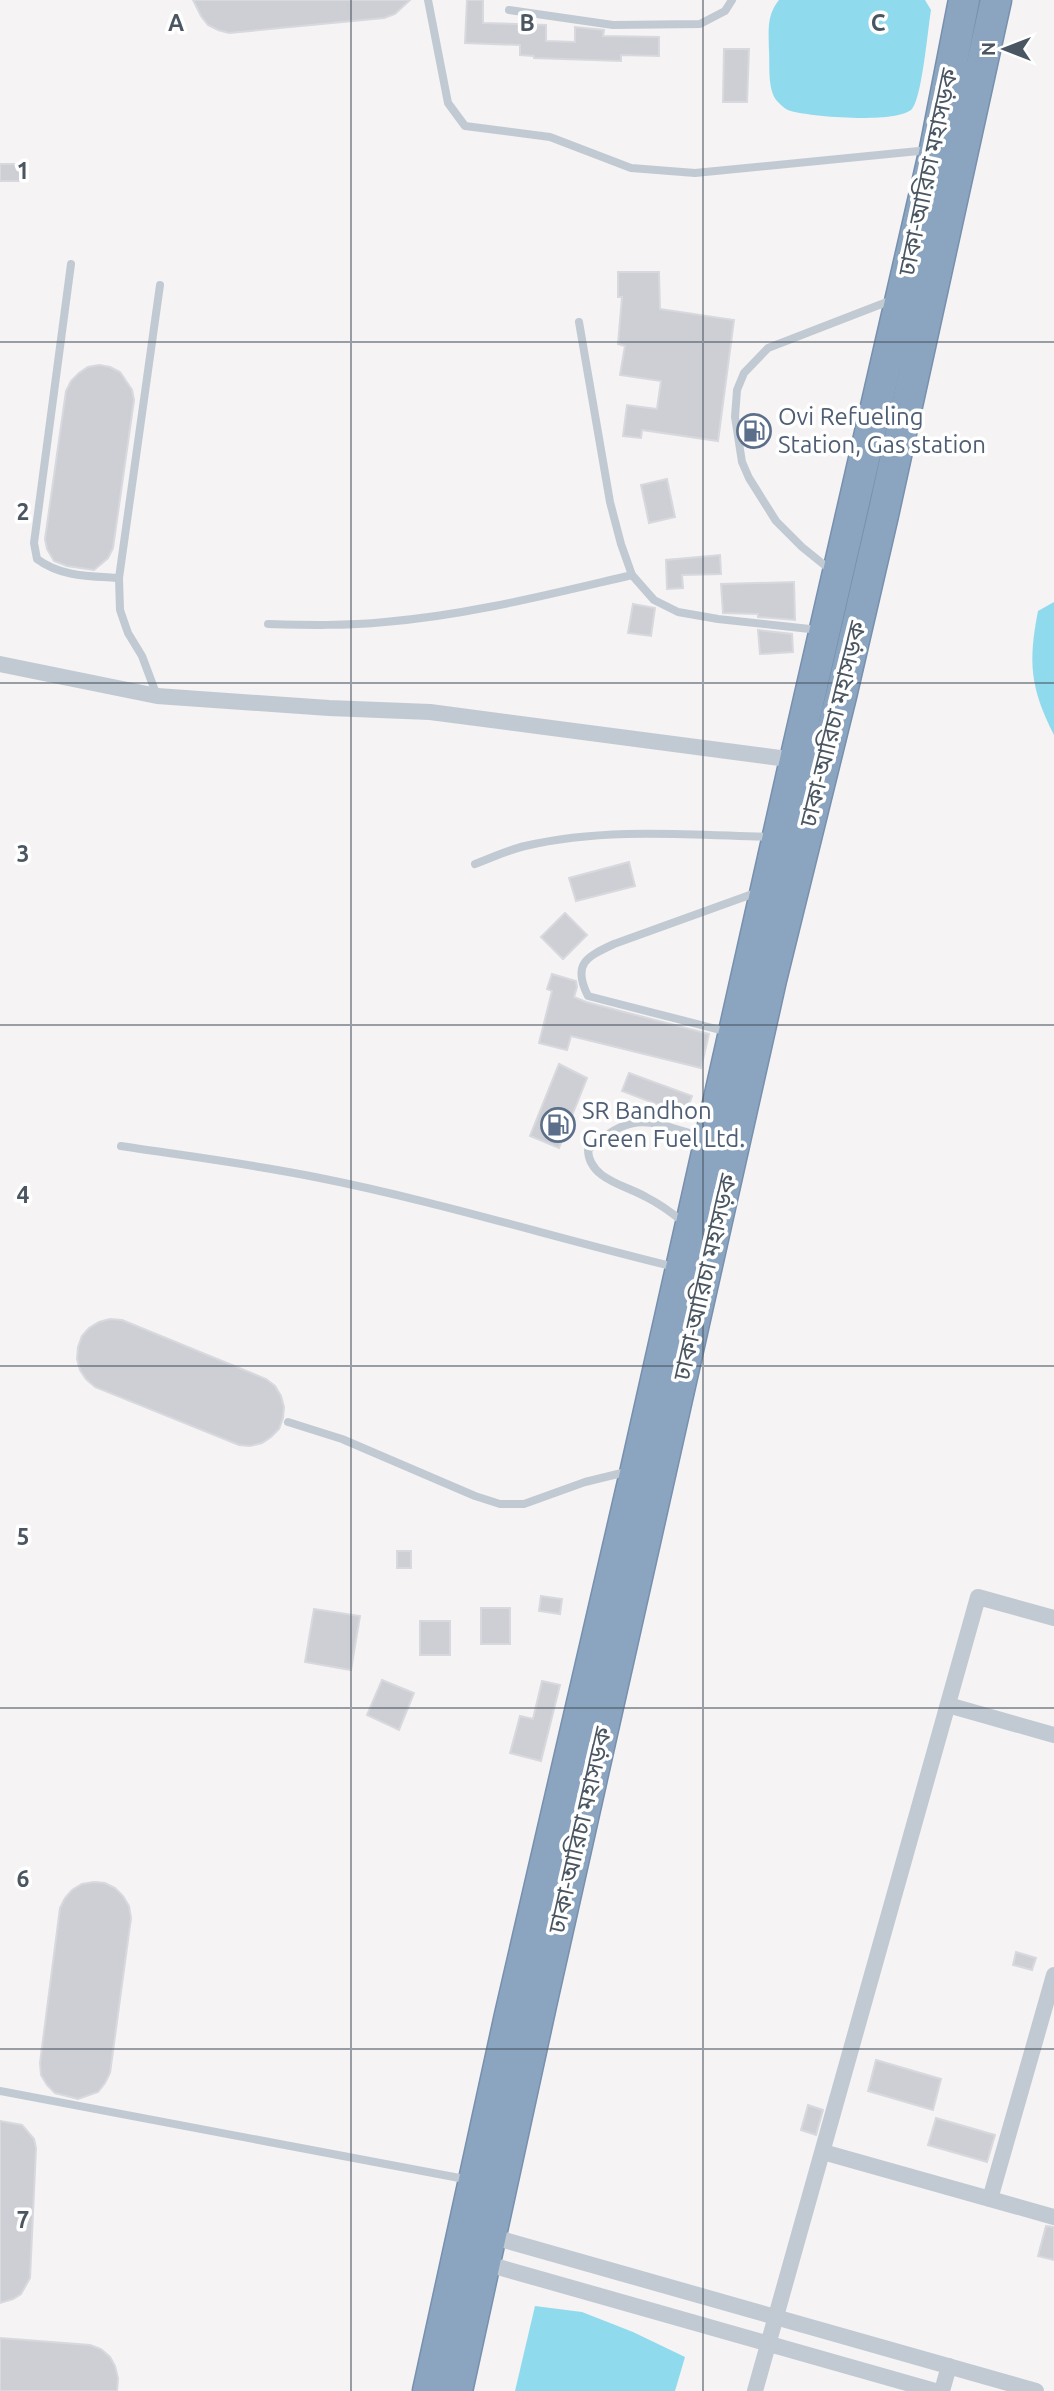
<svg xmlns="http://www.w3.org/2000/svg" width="1054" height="2391" font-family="Ubuntu,'Noto Sans Bengali',sans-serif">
<rect width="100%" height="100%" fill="#f5f3f3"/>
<!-- water -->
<g fill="#90daee">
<path d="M779 0H925L931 10C928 28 922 98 912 109 897 124 812 117 791 111 786 110 782 106 778 102 767 91 770 66 769 51 769 31 766 16 779 0Z"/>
<path d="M1054 602V735C1030 688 1028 662 1038 611Z"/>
<path d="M535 2306 582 2312 633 2332 685 2357 675 2391H515Z"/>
</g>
<!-- building -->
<g fill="#cdcfd5" stroke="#d7d9de" stroke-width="2">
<path d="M193 0H410L395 14 384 18 229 33 218 30 208 25 201 16Z"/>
<path d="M467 0H483V23L546 25V41L575 42V27L604 30 603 36 659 37V56L621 55V61L534 58V56L520 55V45L465 43Z"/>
<path d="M724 49H749L747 102H723Z"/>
<rect x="0" y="164" width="23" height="17"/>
<path d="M618 272H659L660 309 734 320 718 441 642 430 641 438 623 436 627 405 657 409 661 381 620 375 625 346 618 344 622 297H618Z"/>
<path d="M99 365 110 367 120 372 132 390 134 400 113 548 108 558 94 570 67 566 54 561 47 549 45 539 66 391 71 381 79 373 88 367Z"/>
<path d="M667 479 675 517 649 523 641 485Z"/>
<path d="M720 555 721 574 682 575 683 588 667 589 666 560Z"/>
<path d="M794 582 795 620 758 617V614L723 613 721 584Z"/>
<path d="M633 604 655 608 651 636 628 633Z"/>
<path d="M758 630 792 634 793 652 760 654Z"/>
<path d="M629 862 635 886 576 901 569 878Z"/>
<path d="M565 913 587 935 563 959 541 937Z"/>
<path d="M552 974 576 981 577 987 574 997 586 1002 709 1034 701 1068 571 1036 567 1050 539 1043 552 991 547 989Z"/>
<path d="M559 1064 587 1078 559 1148 530 1136Z"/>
<path d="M629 1073 692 1096 685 1115 622 1091Z"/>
<path d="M110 1319 122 1320 266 1379 275 1386 281 1396 284 1407 283 1418 279 1429 271 1437 262 1443 250 1446 239 1445 95 1387 86 1379 80 1370 77 1359 78 1347 82 1336 89 1328 99 1322Z"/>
<rect x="397" y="1551" width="14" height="17"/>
<path d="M541 1596 562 1599 560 1614 539 1611Z"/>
<rect x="481" y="1608" width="29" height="36"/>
<path d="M314 1609 360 1616 351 1670 305 1662Z"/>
<rect x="420" y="1621" width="30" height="34"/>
<path d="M382 1680 414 1693 399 1730 367 1715Z"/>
<path d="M542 1681 560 1685 541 1761 510 1753 520 1716 533 1719Z"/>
<path d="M94 1882 105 1883 115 1888 123 1896 129 1906 131 1918 110 2073 105 2083 98 2092 78 2099 55 2093 47 2085 41 2075 40 2063 60 1908 65 1898 72 1890 82 1884Z"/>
<path d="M1016 1952 1036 1958 1032 1970 1013 1965Z"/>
<path d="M876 2060 941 2079 933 2110 868 2091Z"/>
<path d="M808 2105 823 2110 816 2135 801 2130Z"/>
<path d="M936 2118 995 2135 987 2162 928 2145Z"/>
<path d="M0 2121 22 2125 34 2139 36 2148 30 2278 21 2294 13 2299 0 2303Z"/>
<path d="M1046 2226 1054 2227V2260L1038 2256Z"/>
<path d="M0 2338 90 2345 101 2349 110 2357 115 2366 118 2378 117 2391H0Z"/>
</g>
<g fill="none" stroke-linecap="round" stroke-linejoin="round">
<!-- highway casing -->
<g stroke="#7690ad" stroke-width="33">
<g id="highway">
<path d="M428 2391 510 2015 636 1469 795 760 935 149 964 0"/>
<path d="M457 2391 541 2005 771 980 842 692 883 515 996 0"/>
</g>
</g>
<!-- lane -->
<g stroke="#c1cad2" stroke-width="8">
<path d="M428 0 448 103 465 126 550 137 631 168 695 173 929 150"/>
<path d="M509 10 613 25 700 24 725 11 732 0"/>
<path d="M71 264 34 543 37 559C61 577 90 576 119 578"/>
<path d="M579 322 610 502 621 544 632 575 654 600 678 612 718 619 819 630"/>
<path d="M831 573 828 568 802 547 776 521 749 478 742 462 735 417 737 390 744 373 768 348 892 300"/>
<path d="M268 624C307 625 346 626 385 622 469 615 550 594 632 575"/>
<path d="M157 696 142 656 128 633 120 610 119 578 160 285"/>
<path d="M475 864C491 858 508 850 525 846 606 827 691 835 773 837"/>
<path d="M728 1032 588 996C572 964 586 957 614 944L758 892"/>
<path d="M121 1146C186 1156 251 1164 315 1177 437 1201 555 1238 675 1267"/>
<path d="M683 1222C671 1212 660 1204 646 1197 625 1185 589 1179 588 1150 634 1108 651 1122 705 1138"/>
<path d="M288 1422 342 1439 475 1496 500 1504H524L585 1482 630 1471"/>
<path d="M0 2091 470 2180"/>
</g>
<!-- street -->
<g stroke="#c1cad2" stroke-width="16">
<path d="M0 664 157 696 329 708 430 712 795 760"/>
<path d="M948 1705 1054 1735"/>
<path d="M823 2152 1054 2217"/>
<path d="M990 2199 1054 1975"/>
<path d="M490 2236 1036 2391"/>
<path d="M484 2263 935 2391"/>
<path d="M755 2391 978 1597 1054 1618"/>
<path d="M942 2391 949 2366"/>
</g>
<!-- highway -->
<use href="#highway" stroke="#8ba5c1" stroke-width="30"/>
</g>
<!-- grid -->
<path fill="none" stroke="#4a5661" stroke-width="2" stroke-opacity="0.55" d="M351 0V2391M703 0V2391M0 342H1054M0 683H1054M0 1025H1054M0 1366H1054M0 1708H1054M0 2049H1054"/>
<!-- icons -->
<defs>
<g id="fuel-ring" transform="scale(1.75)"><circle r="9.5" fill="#fff" stroke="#5c6f8a" stroke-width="1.5"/><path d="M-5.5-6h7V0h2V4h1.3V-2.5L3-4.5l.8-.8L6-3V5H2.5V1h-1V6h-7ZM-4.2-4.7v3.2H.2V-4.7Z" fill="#5c6f8a"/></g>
</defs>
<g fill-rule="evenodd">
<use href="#fuel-ring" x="754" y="431"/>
<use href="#fuel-ring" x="558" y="1125"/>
</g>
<g text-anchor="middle" stroke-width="7" stroke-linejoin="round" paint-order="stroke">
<!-- street labels -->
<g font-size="24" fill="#4a5661" stroke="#fff">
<text transform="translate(928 172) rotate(-78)" y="8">ঢাকা-আরিচা মহাসড়ক</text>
<text transform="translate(833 724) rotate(-76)" y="8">ঢাকা-আরিচা মহাসড়ক</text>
<text transform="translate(705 1277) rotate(-77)" y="8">ঢাকা-আরিচা মহাসড়ক</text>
<text transform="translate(580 1830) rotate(-77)" y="8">ঢাকা-আরিচা মহাসড়ক</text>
</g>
<!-- service labels -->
<g font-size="24" fill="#4e5e75" stroke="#fff" text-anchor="start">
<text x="778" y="425">Ovi Refueling<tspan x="778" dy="28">Station, Gas station</tspan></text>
<text x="582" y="1119">SR Bandhon<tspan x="582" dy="28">Green Fuel Ltd.</tspan></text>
</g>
</g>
<g font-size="23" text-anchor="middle" font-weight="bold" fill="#4a5661" stroke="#fff" stroke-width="7" stroke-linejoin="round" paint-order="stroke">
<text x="176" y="31">A</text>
<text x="527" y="31">B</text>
<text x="878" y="31">C</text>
<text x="23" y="179">1</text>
<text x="23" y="520">2</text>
<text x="23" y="862">3</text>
<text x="23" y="1203">4</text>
<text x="23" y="1545">5</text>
<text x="23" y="1887">6</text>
<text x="23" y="2228">7</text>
</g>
<!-- north arrow -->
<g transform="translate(1005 49) rotate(270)" stroke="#ffffff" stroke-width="5" paint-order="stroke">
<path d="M0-5L12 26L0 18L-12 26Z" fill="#4a5661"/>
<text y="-10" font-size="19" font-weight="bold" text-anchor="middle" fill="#4a5661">N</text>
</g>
</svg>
